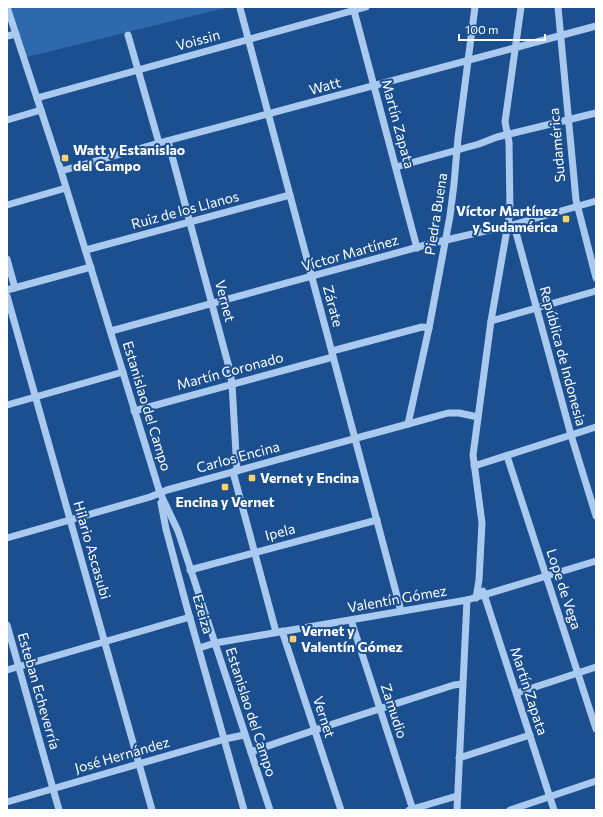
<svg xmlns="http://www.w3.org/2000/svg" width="603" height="817" font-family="Commissioner,sans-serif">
<rect width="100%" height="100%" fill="#1b4f8f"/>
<!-- green -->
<path fill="#2e69ad" d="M7 7H229L23 58Z"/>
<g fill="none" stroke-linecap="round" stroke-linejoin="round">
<!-- minor -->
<g stroke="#a9c9ee" stroke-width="7">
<path d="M7 7 61 171 160 493 178 531 270 810"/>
<path d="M353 7 417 248"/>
<path d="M558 7 576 200 596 278"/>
<path d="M240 8 401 611"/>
<path d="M128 35 159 143"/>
<path d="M7 36 16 34"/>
<path d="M37 98 366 7"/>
<path d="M7 120 41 110"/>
<path d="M168 141 230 371 232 384 237 471"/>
<path d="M396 167 479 144 497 137 596 113"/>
<path d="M61 171 159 143 596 26"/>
<path d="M7 205 66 188"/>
<path d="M514 225 571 435 596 516"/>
<path d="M86 250 290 195"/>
<path d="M7 259 15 288"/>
<path d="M7 290 91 267"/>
<path d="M7 296 152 810"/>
<path d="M491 321 596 291"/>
<path d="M111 331 433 243 512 225 596 201"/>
<path d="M332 351 422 327 429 328"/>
<path d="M7 405 123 372"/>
<path d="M134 411 333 357"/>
<path d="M408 424 429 328 450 216 454 184 458 138 475 7"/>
<path d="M507 456 596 729"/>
<path d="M474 466 596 427"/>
<path d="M233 472 276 632"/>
<path d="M161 503 166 529 186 604 244 810"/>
<path d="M7 538 150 497 167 490 408 424 448 413H459L478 417"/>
<path d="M190 570 377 520"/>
<path d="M483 591 554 810"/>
<path d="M476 598 479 580 482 523 473 455 491 321 510 212 509 142 505 122 521 7"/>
<path d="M351 620 413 810"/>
<path d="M7 625 59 810"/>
<path d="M282 631 341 810"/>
<path d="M199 648 215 643 467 600 596 561"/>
<path d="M7 670 190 617"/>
<path d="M517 693 596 667"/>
<path d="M251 752C318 728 386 707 454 685L462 684"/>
<path d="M459 758 530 735"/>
<path d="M7 802 225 739 244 735"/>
<path d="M409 810 457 796"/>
<path d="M457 810 467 600"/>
<path d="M510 810 596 781"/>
</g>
</g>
<!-- markers -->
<g fill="#ffd166" stroke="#1b4f8f" stroke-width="1.5">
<rect x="61" y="154" width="8" height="8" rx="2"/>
<rect x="562" y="215" width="8" height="8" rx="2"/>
<rect x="248" y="474" width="8" height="8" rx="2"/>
<rect x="221" y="483" width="8" height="8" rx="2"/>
<rect x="289" y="635" width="8" height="8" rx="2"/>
</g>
<g text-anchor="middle" stroke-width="4" stroke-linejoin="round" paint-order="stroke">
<!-- street labels -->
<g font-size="14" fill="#fff" stroke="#1b4f8f">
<text transform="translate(198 40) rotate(-15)" y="5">Voissin</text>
<text transform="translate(325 86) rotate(-15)" y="5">Watt</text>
<text transform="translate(398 124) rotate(75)" y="5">Martín Zapata</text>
<text transform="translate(557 145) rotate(-95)" y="5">Sudamérica</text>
<text transform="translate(185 210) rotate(-15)" y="5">Ruiz de los Llanos</text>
<text transform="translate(436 214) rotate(-81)" y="5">Piedra Buena</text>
<text transform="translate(350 253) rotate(-16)" y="5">Víctor Martínez</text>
<text transform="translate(225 301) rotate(75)" y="5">Vernet</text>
<text transform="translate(333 306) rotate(75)" y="5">Zárate</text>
<text transform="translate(563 356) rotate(75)" y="5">República de Indonesia</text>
<text transform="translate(230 371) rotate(-15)" y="5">Martín Coronado</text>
<text transform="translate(147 406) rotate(73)" y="5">Estanislao del Campo</text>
<text transform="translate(238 457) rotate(-15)" y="5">Carlos Encina</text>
<text transform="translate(280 532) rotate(-15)" y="5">Ipela</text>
<text transform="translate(92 550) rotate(74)" y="5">Hilario Ascasubi</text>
<text transform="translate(564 589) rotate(72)" y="5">Lope de Vega</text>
<text transform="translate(397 599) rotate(-10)" y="5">Valentín Gómez</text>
<text transform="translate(203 614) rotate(74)" y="5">Ezeiza</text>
<text transform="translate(39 691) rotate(74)" y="5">Esteban Echeverría</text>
<text transform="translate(529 691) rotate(72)" y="5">Martín Zapata</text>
<text transform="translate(394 711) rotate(72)" y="5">Zamudio</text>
<text transform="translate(251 712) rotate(72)" y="5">Estanislao del Campo</text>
<text transform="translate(324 717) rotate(72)" y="5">Vernet</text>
<text transform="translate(122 755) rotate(-16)" y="5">José Hernández</text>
</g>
<!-- poi labels -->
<g font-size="14" font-weight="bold" fill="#fff" stroke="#1b4f8f" text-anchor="start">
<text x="73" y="155">Watt y Estanislao<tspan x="73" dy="16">del Campo</tspan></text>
<text x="558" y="216" text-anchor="end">Víctor Martínez<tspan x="558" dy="16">y Sudamérica</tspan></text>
<text x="260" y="483">Vernet y Encina</text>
<text x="225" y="507" text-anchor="middle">Encina y Vernet</text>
<text x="301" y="636">Vernet y<tspan x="301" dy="16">Valentín Gómez</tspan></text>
</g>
</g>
<!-- border -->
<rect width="603" height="817" fill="none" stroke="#ffffff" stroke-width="16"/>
<!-- scale -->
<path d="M459 34v6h86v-6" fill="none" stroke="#ffffff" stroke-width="2"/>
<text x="465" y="34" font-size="12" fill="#ffffff" stroke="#1b4f8f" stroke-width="3" paint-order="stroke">100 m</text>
</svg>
